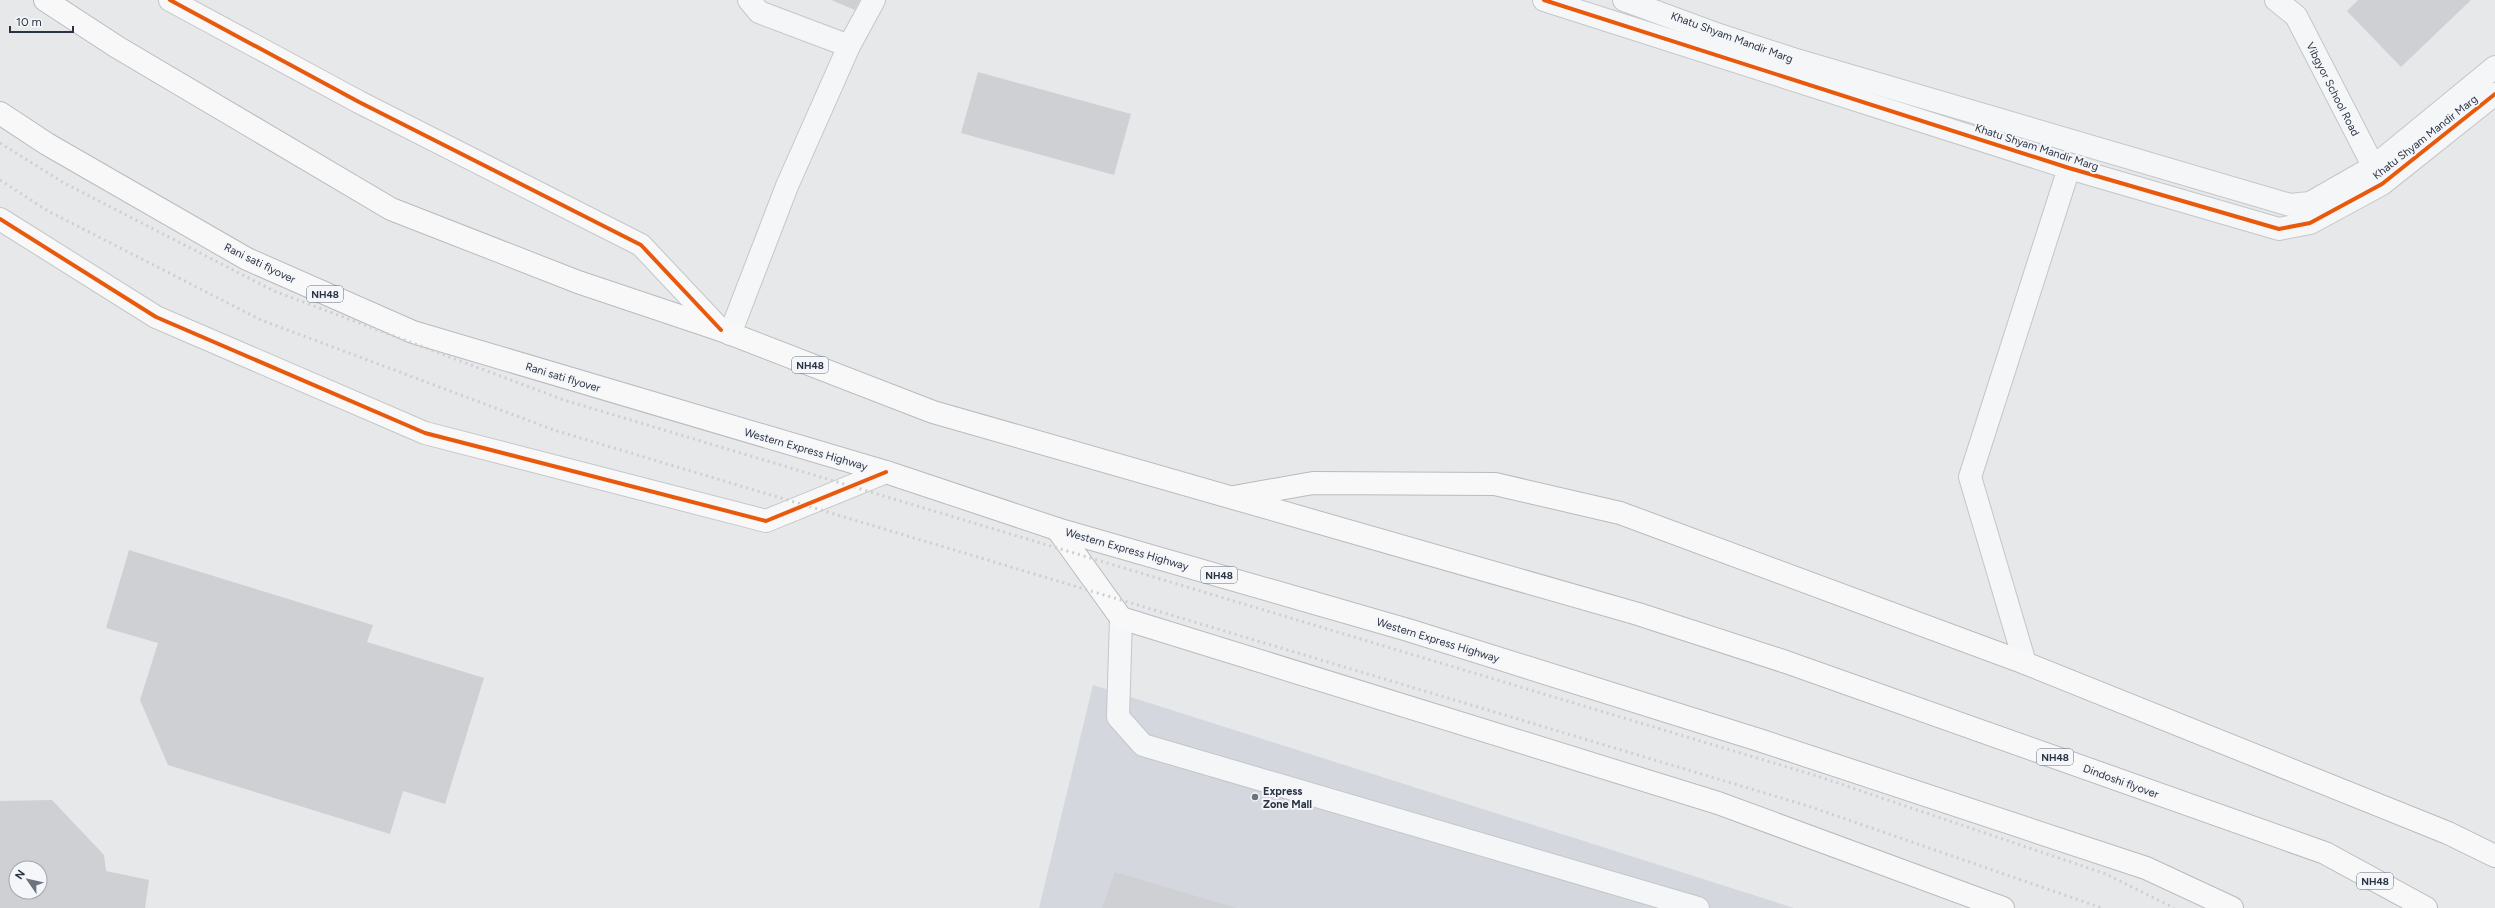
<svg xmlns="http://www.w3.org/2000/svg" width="2495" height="908" font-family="Figtree,sans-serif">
<rect width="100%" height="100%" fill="#e6e8ea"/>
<!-- built -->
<path fill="#d4d7dd" d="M1093 685 1794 908H1039Z"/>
<!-- building -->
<g fill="#ced0d3" fill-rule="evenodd">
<path d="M831 0H860L855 10Z"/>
<path d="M2358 0H2471L2401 67 2347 11Z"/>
<path d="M978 72 1131 114 1114 175 961 133Z"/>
<path d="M129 550 373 625 367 642 484 678 445 804 403 791 390 834 168 765 140 700 158 643 106 628Z"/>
<path d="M52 800 104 855 106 871 149 880 145 908H0V801ZM16 868H40V892H16Z"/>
<path d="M1115 872 1236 908H1102Z"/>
</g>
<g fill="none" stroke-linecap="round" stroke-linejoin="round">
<!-- lane casing -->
<g stroke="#c4c6c8" stroke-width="24">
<path id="lane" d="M1121 618 1118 717 1143 745 1698 908"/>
</g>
<!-- street casing -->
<g stroke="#c4c6c8" stroke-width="24">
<g id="street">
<path d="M749 0 759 12 849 46 874 0"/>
<path d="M1544 0 2069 168 2279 229 2310 223 2382 184 2495 94"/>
<path d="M1624 0 1719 35 1793 59 2290 205 2310 203 2373 167 2495 67"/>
<path d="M2276 0 2296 16 2380 179"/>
<path d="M730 334 787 186 849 46"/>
<path d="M2025 663 1970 477 2069 168"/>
</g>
</g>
<!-- secondary casing -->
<g stroke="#c4c6c8" stroke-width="24">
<g id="secondary">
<path d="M170 0 359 102 641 245 721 330"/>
<path d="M0 219 156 317 425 433 766 521 886 472"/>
</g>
</g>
<!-- highway casing -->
<g stroke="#b8bbbf" stroke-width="24">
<g id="highway">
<path d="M45 0 117 47 391 209 578 282 721 330 933 412 1638 614 1786 662 2325 853 2426 908"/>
<path d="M0 113 47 144 247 259 413 332 886 472 1057 529 1408 630 1759 740 2146 868 2232 908"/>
<path d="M1234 497 1313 483 1495 484 1620 513 2025 663 2448 833 2495 856"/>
<path d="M1057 529 1121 618 1718 803 2003 908"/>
</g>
</g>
<!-- lane -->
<use href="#lane" stroke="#f5f6f7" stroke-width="22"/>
<!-- street -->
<use href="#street" stroke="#f5f6f7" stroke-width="22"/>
<!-- secondary -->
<use href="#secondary" stroke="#f8f8f8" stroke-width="22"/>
<!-- highway -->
<use href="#highway" stroke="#f8f8f8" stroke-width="22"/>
<!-- rail -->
<g stroke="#cecfd2" stroke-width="3" stroke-dasharray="2 4" stroke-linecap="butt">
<path d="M0 143 64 183 274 291 564 400 1817 776 2106 874 2174 908"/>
<path d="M0 180 48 211 261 320 554 430 1808 806 2102 908"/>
</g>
<!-- cycleway casing -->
<g stroke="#f4f6f9" stroke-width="6">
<g id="cycleway">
<path d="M170 0 359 102 641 245 721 330"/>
<path d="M1544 0 2069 168 2279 229 2310 223 2382 184 2495 94"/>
<path d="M0 219 156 317 425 433 766 521 886 472"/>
</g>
</g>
<!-- cycleway -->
<use href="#cycleway" stroke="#e8590c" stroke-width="4"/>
</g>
<!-- markers -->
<circle fill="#6c737f" stroke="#f4f6f9" stroke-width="1.5" cx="1255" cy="797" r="4"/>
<g text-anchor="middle" stroke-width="4" stroke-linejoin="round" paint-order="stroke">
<!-- shield labels -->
<g fill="#f4f6f9" stroke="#676e7b" stroke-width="1">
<rect x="307" y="286" width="36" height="16" rx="3"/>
<rect x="792" y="357" width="36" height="16" rx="3"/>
<rect x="1201" y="567" width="36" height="16" rx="3"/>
<rect x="2037" y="749" width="36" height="16" rx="3"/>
<rect x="2357" y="873" width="36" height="16" rx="3"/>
</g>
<g font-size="10" font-weight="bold" fill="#2b3445">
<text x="325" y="298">NH48</text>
<text x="810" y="369">NH48</text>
<text x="1219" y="579">NH48</text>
<text x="2055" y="761">NH48</text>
<text x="2375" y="885">NH48</text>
</g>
<!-- street labels -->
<g font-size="11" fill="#2b3445" stroke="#f4f6f9">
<text transform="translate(1732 37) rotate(20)" y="4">Khatu Shyam Mandir Marg</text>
<text transform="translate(2333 89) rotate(63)" y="4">Vibgyor School Road</text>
<text transform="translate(2425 137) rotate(-38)" y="4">Khatu Shyam Mandir Marg</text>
<text transform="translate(2037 147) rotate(18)" y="4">Khatu Shyam Mandir Marg</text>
<text transform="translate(260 263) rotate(26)" y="4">Rani sati flyover</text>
<text transform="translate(563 377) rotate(17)" y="4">Rani sati flyover</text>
<text transform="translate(806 449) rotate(16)" y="4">Western Express Highway</text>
<text transform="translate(1127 549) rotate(16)" y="4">Western Express Highway</text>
<text transform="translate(1438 640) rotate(17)" y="4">Western Express Highway</text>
<text transform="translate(2121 781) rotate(20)" y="4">Dindoshi flyover</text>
</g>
<!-- poi labels -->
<g font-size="11" font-weight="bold" fill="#2b3445" stroke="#f4f6f9" text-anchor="start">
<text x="1263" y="795">Express<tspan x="1263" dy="13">Zone Mall</tspan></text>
</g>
</g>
<!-- north arrow -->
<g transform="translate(28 880) rotate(304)"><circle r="19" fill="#f4f6f9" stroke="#a4a8b1"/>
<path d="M0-3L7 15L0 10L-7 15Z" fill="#6c737f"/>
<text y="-6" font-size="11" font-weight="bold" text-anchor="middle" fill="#2b3445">N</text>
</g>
<!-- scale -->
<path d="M10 26v6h63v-6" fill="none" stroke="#2b3445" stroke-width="2"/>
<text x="16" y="26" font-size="12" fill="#2b3445" stroke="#f4f6f9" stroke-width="3" paint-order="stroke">10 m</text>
</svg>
